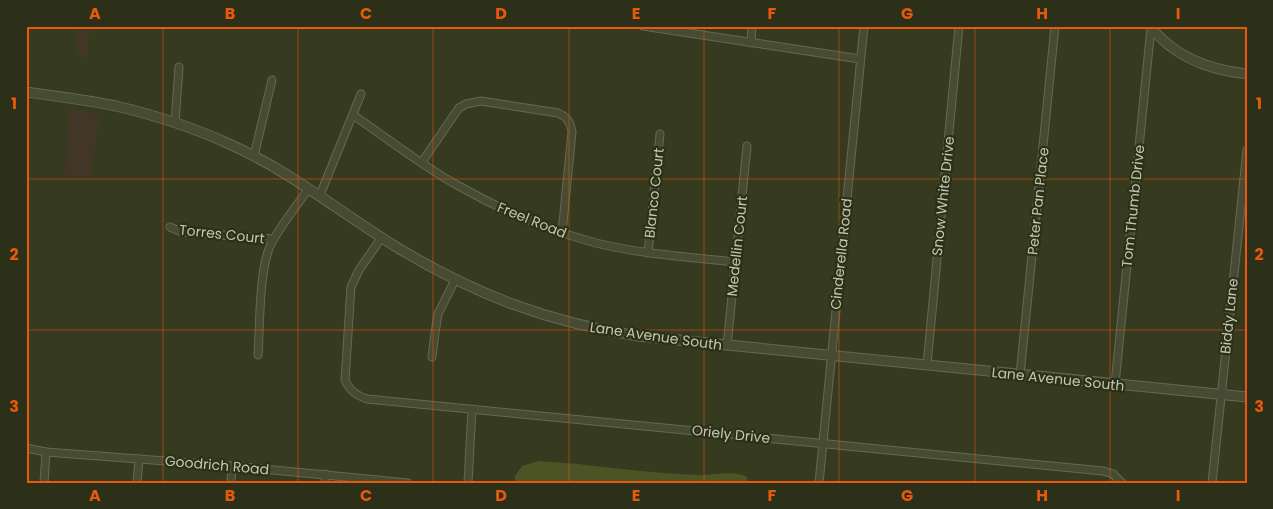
<svg xmlns="http://www.w3.org/2000/svg" width="1273" height="509" font-family="Poppins,sans-serif">
<rect width="100%" height="100%" fill="#363b1f"/>
<!-- green -->
<g fill="#423726">
<path d="M75 26H91L86 59 78 56Z"/>
<path d="M69 108 99 115 91 177 65 176Z"/>
</g>
<!-- water -->
<path fill="#4c5426" d="M539 461C593 464 647 474 702 475 716 475 734 470 747 477L748 483H515V476L522 466Z"/>
<g fill="none" stroke-linecap="round" stroke-linejoin="round">
<!-- minor casing -->
<g stroke="#656951" stroke-width="9">
<g id="minor">
<path d="M643 26 860 59"/>
<path d="M751 43 752 26"/>
<path d="M353 115C387 138 421 165 457 185 501 210 547 230 596 243 641 254 688 257 735 262"/>
<path d="M175 123 179 67"/>
<path d="M254 156 272 80"/>
<path d="M422 162 454 115 459 108 466 104 481 101 558 113C567 117 570 121 572 132L562 233"/>
<path d="M320 195 361 94"/>
<path d="M170 227 182 232 274 239"/>
<path d="M382 237 359 270 351 287 345 380C350 391 356 395 367 399L1103 471 1113 474 1122 483"/>
<path d="M648 253 660 134"/>
<path d="M727 346 747 146"/>
<path d="M258 355C260 325 259 272 270 246 280 226 296 207 309 188"/>
<path d="M432 357 435 333 438 314 455 280"/>
<path d="M927 365 959 26"/>
<path d="M1020 375 1055 26"/>
<path d="M1115 384 1151 28"/>
<path d="M26 448 46 452 232 466 408 483"/>
<path d="M44 483 46 452"/>
<path d="M137 483 139 459"/>
<path d="M231 483 232 466"/>
<path d="M325 483V474"/>
<path d="M468 483 472 409"/>
<path d="M819 483 864 26"/>
<path d="M1212 483 1247 150"/>
</g>
</g>
<!-- tertiary casing -->
<g stroke="#656951" stroke-width="11">
<g id="tertiary">
<path d="M1150 26C1174 57 1209 70 1247 74"/>
<path d="M26 92C56 96 87 100 116 106 154 115 192 127 227 143 289 170 341 213 398 248 476 295 548 322 638 336L1247 397"/>
</g>
</g>
<!-- minor -->
<use href="#minor" stroke="#474b33" stroke-width="7"/>
<!-- tertiary -->
<use href="#tertiary" stroke="#474b33" stroke-width="9"/>
</g>
<!-- grid -->
<path fill="none" stroke="#e8590c" stroke-width="1" stroke-opacity="0.55" d="M163 26V483M298 26V483M433 26V483M569 26V483M704 26V483M839 26V483M975 26V483M1110 26V483M26 179H1247M26 330H1247"/>
<g text-anchor="middle" stroke-width="4.5" stroke-linejoin="round" paint-order="stroke">
<!-- street labels -->
<g font-size="14" fill="#c2c8ae" stroke="#2c3019">
<text transform="translate(654 193) rotate(-84)" y="5">Blanco Court</text>
<text transform="translate(943 196) rotate(-84)" y="5">Snow White Drive</text>
<text transform="translate(1038 201) rotate(-84)" y="5">Peter Pan Place</text>
<text transform="translate(1133 206) rotate(-84)" y="5">Tom Thumb Drive</text>
<text transform="translate(532 220) rotate(22)" y="5">Freel Road</text>
<text transform="translate(222 234) rotate(6)" y="5">Torres Court</text>
<text transform="translate(737 246) rotate(-84)" y="5">Medellin Court</text>
<text transform="translate(841 254) rotate(-84)" y="5">Cinderella Road</text>
<text transform="translate(1229 316) rotate(-84)" y="5">Biddy Lane</text>
<text transform="translate(656 336) rotate(8)" y="5">Lane Avenue South</text>
<text transform="translate(1058 379) rotate(6)" y="5">Lane Avenue South</text>
<text transform="translate(731 434) rotate(6)" y="5">Oriely Drive</text>
<text transform="translate(217 465) rotate(5)" y="5">Goodrich Road</text>
</g>
</g>
<!-- border -->
<rect width="1273" height="509" fill="none" stroke="#2c3019" stroke-width="55"/>
<rect x="28" y="28" width="1218" height="454" fill="none" stroke="#e8590c" stroke-width="2"/>
<g font-size="16" text-anchor="middle" font-weight="bold" fill="#e8590c">
<text x="95" y="19">A</text>
<text x="230" y="19">B</text>
<text x="366" y="19">C</text>
<text x="501" y="19">D</text>
<text x="636" y="19">E</text>
<text x="772" y="19">F</text>
<text x="907" y="19">G</text>
<text x="1042" y="19">H</text>
<text x="1178" y="19">I</text>
<text x="14" y="109">1</text>
<text x="1259" y="109">1</text>
<text x="14" y="260">2</text>
<text x="1259" y="260">2</text>
<text x="14" y="412">3</text>
<text x="1259" y="412">3</text>
<text x="95" y="501">A</text>
<text x="230" y="501">B</text>
<text x="366" y="501">C</text>
<text x="501" y="501">D</text>
<text x="636" y="501">E</text>
<text x="772" y="501">F</text>
<text x="907" y="501">G</text>
<text x="1042" y="501">H</text>
<text x="1178" y="501">I</text>
</g>
</svg>
